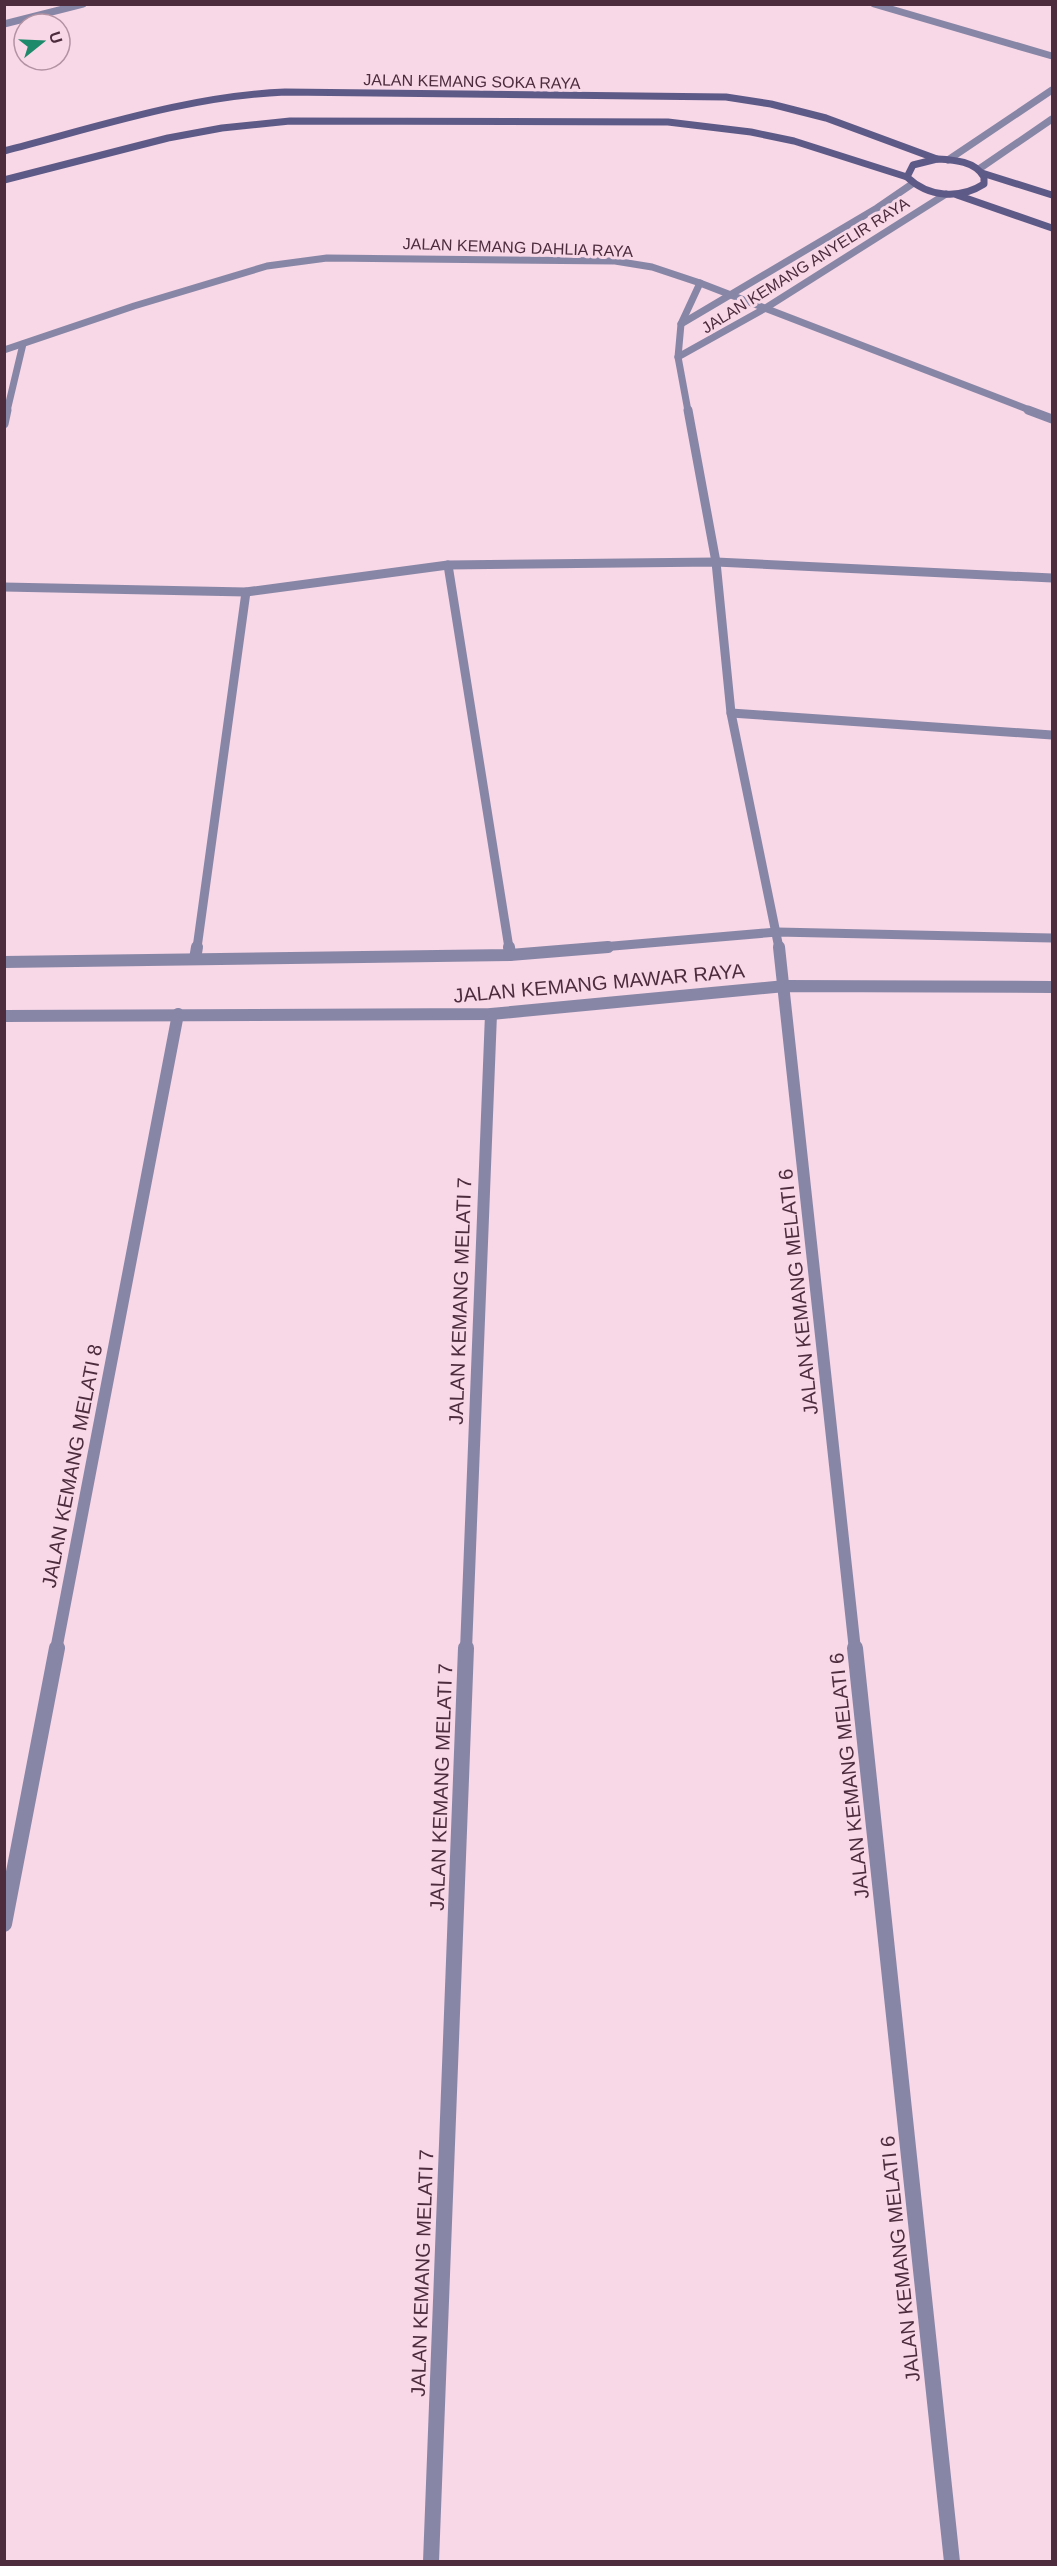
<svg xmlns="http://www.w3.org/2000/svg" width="1057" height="2566" font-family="Helvetica,sans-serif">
<rect width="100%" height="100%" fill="#f8d7e7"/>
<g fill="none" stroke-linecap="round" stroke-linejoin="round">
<!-- street-far3 -->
<g stroke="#8886a6" stroke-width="7">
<path d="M874 4 1052 56"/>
<path d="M4 24 83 4"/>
<path d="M948 160 1052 90"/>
<path d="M979 169 1052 119"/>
<path d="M681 324 877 208 912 184"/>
<path d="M4 350 134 306 267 266 327 258 615 261 652 267 700 283 1032 411"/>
<path d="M678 357 764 309 946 194"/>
<path d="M7 411 23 344"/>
<path d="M688 411 678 357 681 324 700 283"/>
</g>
<!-- street-far2 -->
<g stroke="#8886a6" stroke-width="9">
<path d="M688 410 716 562 731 713 779 948"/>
<path d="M1028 410 1052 419"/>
<path d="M4 424 7 410"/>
<path d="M448 565 509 948"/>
<path d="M4 587 246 592 448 565 716 562 1052 578"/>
<path d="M731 713 1052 735"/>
<path d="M197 948 246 592"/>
<path d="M590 948 777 932 1052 938"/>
</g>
<!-- street-far1 -->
<g stroke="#8886a6" stroke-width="12">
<path d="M509 947 510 955"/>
<path d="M779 947 855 1650"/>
<path d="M195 959 197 947"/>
<path d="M4 962 510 955 608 947"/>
<path d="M4 1016 491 1014 785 986 1052 987"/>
<path d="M56 1650 178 1014"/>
<path d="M466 1650 491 1014"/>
</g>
<!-- street -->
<g stroke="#8886a6" stroke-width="16">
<path d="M855 1648 952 2562"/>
<path d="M4 1924 57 1648"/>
<path d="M431 2562 466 1648"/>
</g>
<!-- secondary -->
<g stroke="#5e5a87" stroke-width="7">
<path d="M4 151C97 127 189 96 285 92L726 97 771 104 826 118 937 159"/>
<path d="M937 159C954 160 975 161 984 177V184C959 200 928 197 907 177L913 165Z"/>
<path d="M982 173 1052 195"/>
<path d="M4 180 168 138 222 128 290 121 668 122 751 132 794 141 907 177"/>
<path d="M957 195 1052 228"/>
</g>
</g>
<g text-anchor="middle" stroke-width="6" stroke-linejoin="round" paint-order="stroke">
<!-- far-street labels -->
<g font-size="16" fill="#4c2c3d" stroke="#f8d7e7">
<text transform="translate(472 81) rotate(1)" y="6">JALAN KEMANG SOKA RAYA</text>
<text transform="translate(518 247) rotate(2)" y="6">JALAN KEMANG DAHLIA RAYA</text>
<text transform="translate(805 265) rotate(-32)" y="6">JALAN KEMANG ANYELIR RAYA</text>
</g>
<!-- street labels -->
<g font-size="20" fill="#4c2c3d" stroke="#f8d7e7">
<text transform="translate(599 983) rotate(-5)" y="7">JALAN KEMANG MAWAR RAYA</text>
<text transform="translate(798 1292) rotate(-96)" y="7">JALAN KEMANG MELATI 6</text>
<text transform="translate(460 1301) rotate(-88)" y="7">JALAN KEMANG MELATI 7</text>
<text transform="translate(72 1466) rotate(-79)" y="7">JALAN KEMANG MELATI 8</text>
<text transform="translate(849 1776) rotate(-96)" y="7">JALAN KEMANG MELATI 6</text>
<text transform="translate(441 1787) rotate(-88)" y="7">JALAN KEMANG MELATI 7</text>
<text transform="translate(900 2259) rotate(-96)" y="7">JALAN KEMANG MELATI 6</text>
<text transform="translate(422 2273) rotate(-88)" y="7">JALAN KEMANG MELATI 7</text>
</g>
</g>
<!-- border -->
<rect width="1057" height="2566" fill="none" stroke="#4c2c3d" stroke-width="12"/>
<!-- north arrow -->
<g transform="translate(42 42) rotate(72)"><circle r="28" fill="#f8d7e7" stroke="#b393a3" stroke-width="1.5"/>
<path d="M0-4.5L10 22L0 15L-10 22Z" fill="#1d8b6b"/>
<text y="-9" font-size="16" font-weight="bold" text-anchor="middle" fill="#4c2c3d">U</text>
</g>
</svg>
